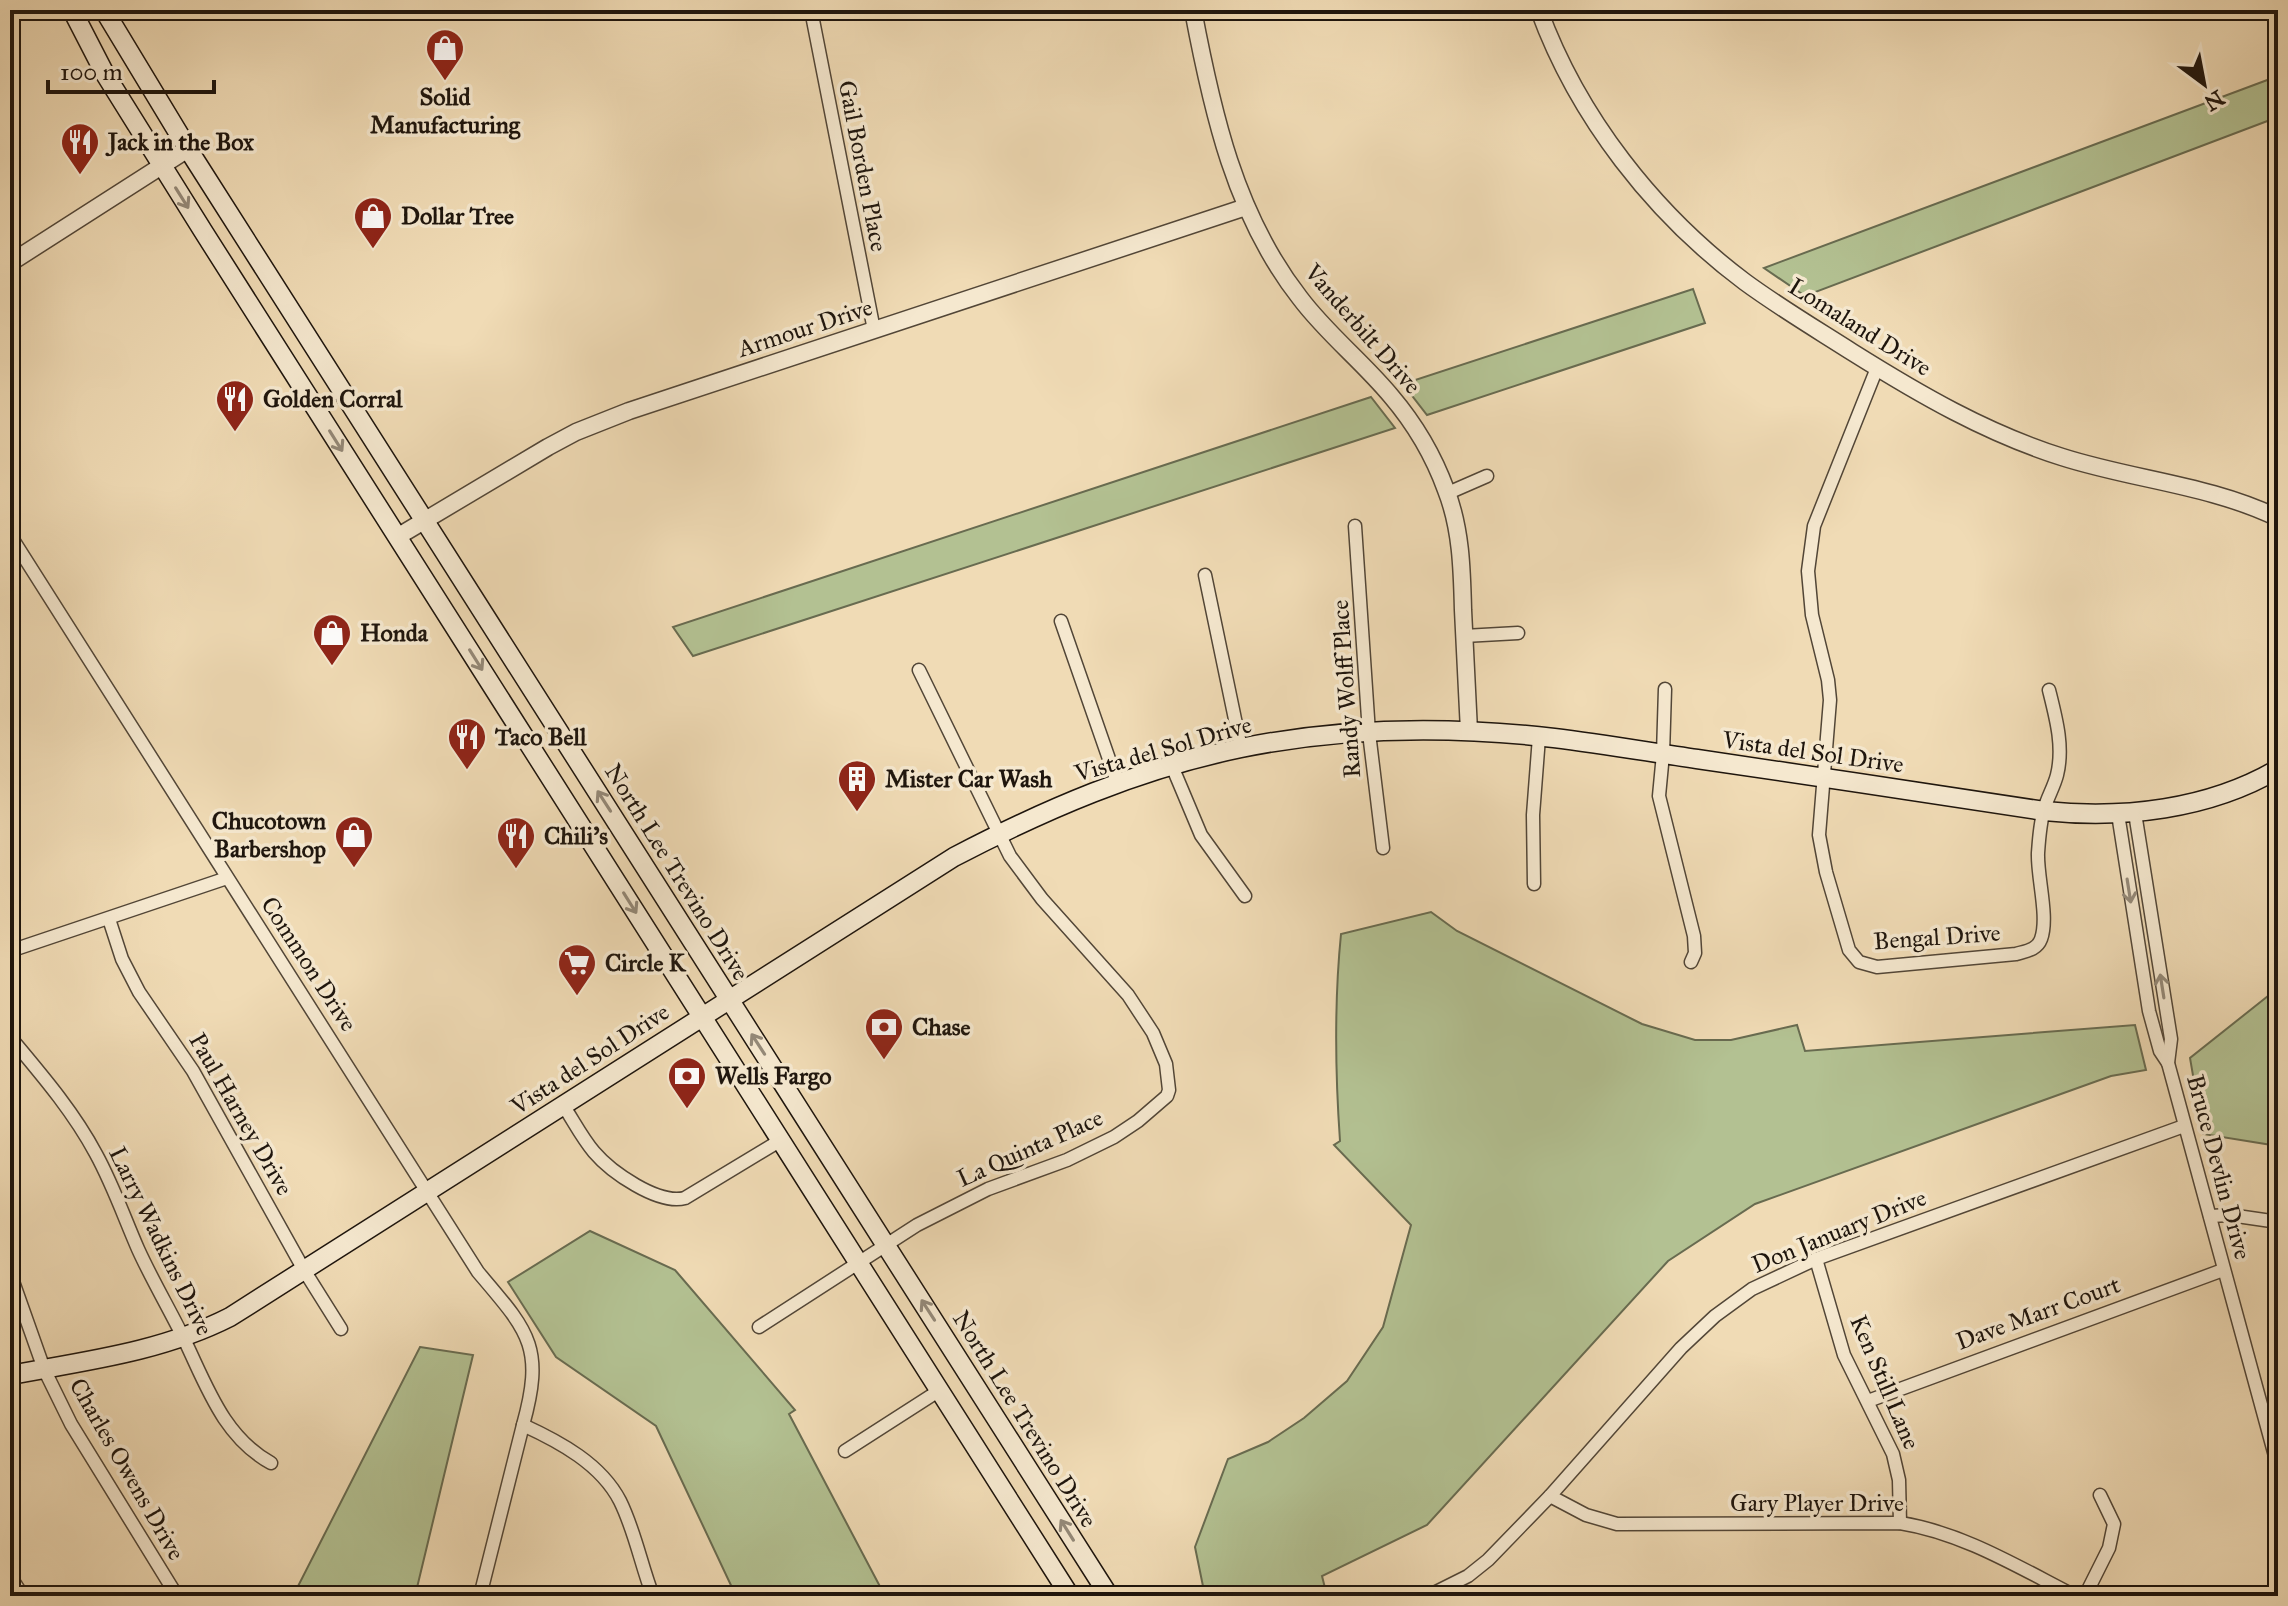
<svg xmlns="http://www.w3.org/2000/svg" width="2288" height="1606" font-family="'IM FELL Great Primer',serif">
<rect width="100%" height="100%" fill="#f0dbb5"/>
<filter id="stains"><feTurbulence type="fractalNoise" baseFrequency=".0025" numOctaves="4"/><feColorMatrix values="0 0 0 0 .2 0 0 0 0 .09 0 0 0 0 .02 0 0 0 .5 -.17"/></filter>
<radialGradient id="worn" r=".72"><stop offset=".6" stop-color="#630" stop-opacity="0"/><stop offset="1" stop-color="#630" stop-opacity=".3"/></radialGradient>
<!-- green -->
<g fill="#b3c192" stroke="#686b50" stroke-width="2">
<path d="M2278 76V117L1805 296 1764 268Z"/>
<path d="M1693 289 1705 323 1427 415 1403 384Z"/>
<path d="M1371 397 1395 428 693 656 673 627Z"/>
<path d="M1431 912 1457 931 1642 1024 1695 1040H1731L1797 1025 1805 1051 2135 1025 2146 1070 2111 1076 1755 1204 1668 1261 1427 1525 1322 1576 1327 1596H1205L1195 1547 1228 1459 1268 1442 1304 1418 1347 1381 1383 1327 1411 1225 1334 1145 1340 1141C1335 1070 1334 1004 1341 934Z"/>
<path d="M2278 988V1146L2203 1134 2190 1058Z"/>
<path d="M590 1231 675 1270 795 1410 789 1414 885 1596H736L656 1426 556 1357 508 1282Z"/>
<path d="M420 1347 473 1355 415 1596H293Z"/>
</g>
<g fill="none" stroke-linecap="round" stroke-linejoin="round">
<!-- minor casing -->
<g stroke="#524637" stroke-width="15">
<g id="minor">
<path d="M811 10 874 330"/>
<path d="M1877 368 1814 526 1808 571 1812 615 1828 680 1830 700 1819 835 1826 872 1849 950 1859 962 1877 967 2016 954C2026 951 2037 950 2041 939 2049 917 2037 877 2038 853 2039 839 2040 823 2044 810 2047 798 2054 787 2057 775 2064 747 2056 718 2049 690"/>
<path d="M1448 493 1487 476"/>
<path d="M1355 526 1369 733 1383 848"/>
<path d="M10 535 478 1272C528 1331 545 1346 523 1425"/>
<path d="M1205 575 1241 748"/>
<path d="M1061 621 1117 782"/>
<path d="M1464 636 1518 633"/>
<path d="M1665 689 1663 754 1659 796 1694 936 1695 953 1691 962"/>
<path d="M1172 766 1201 835 1245 896"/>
<path d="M2135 813 2171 1039 2168 1063 2278 1467"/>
<path d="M2118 814 2149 1011 2160 1051 2168 1063"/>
<path d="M1534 884 1533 815 1539 737"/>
<path d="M109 919 122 959 139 992 193 1071 304 1270 341 1329"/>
<path d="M10 951 227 878"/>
<path d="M10 1037C41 1074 73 1111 96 1154 113 1185 124 1217 138 1249 152 1280 170 1310 185 1341 207 1387 224 1437 271 1463"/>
<path d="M563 1105C573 1120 582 1138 594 1152 611 1172 658 1205 685 1198L781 1140"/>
<path d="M2210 1216 2230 1215 2278 1222"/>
<path d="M1816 1259 1844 1355 1893 1454 1899 1480 1900 1523"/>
<path d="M10 1273 44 1369 71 1424 177 1596"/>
<path d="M759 1327 917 1225 988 1189 1067 1160 1114 1137 1138 1121 1167 1096 1169 1090 1166 1064 1153 1033 1128 995 1042 899 1010 856 919 670"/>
<path d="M1868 1401 2223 1270"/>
<path d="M845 1451 940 1390"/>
<path d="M1550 1496 1586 1515 1617 1524 1900 1523C1963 1533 2018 1567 2075 1596"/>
<path d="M10 1576 23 1596"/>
<path d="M480 1596 523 1425C560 1442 601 1464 620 1501 635 1531 641 1565 653 1596"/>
<path d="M1428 1596 1468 1576 1488 1560 1550 1496 1681 1348 1715 1316 1752 1289 1816 1259 2184 1126"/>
<path d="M2085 1596 2109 1548 2114 1524 2100 1495"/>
</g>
</g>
<!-- tertiary casing -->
<g stroke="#524637" stroke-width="19">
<g id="tertiary">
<path d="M1193 10C1212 111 1235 215 1300 298 1327 334 1362 361 1391 396 1414 423 1434 457 1446 490 1461 528 1462 569 1463 610 1465 650 1467 691 1469 731"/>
<path d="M1539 10C1578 117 1654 214 1745 282 1779 307 1816 329 1852 352 1919 394 1986 433 2062 457 2134 480 2210 485 2278 518"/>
<path d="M10 263 188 149"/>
<path d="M397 537 548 447 576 432 629 411 1246 207"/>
</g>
</g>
<!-- secondary casing -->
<g stroke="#1e150d" stroke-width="21">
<g id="secondary">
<path d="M72 10 105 74 203 231 1070 1596"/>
<path d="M104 10 188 149 1109 1596"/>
<path d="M10 1375C85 1361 161 1352 230 1317L954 857C1046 809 1139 769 1241 748 1343 727 1451 726 1554 738 1602 744 1649 752 1697 759 1813 776 1928 793 2044 811 2123 819 2208 810 2278 769"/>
</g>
</g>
<!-- minor -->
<use href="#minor" stroke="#f5e8cf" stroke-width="12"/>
<!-- tertiary -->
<use href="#tertiary" stroke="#f5e8cf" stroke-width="16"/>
<!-- secondary -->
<use href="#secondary" stroke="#f5e8cf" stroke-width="18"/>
</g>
<!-- one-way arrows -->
<defs><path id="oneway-shaft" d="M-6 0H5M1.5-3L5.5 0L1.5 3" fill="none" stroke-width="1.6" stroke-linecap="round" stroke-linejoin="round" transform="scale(2)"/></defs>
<g stroke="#948978">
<use href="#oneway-shaft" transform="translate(182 198) rotate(58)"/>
<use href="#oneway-shaft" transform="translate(336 441) rotate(58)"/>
<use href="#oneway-shaft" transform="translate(476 660) rotate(58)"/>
<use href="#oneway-shaft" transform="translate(604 801) rotate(-123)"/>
<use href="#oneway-shaft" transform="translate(2129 891) rotate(81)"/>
<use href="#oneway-shaft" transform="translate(630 903) rotate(58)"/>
<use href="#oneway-shaft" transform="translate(2162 986) rotate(-99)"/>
<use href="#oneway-shaft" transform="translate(758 1044) rotate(-123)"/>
<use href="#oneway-shaft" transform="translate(928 1310) rotate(-123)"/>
<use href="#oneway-shaft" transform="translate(1067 1530) rotate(-122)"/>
</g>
<!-- icons -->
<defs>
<g id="shop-pin" transform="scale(2)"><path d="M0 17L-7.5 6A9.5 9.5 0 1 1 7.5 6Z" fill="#8f2418" stroke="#f5e8cf"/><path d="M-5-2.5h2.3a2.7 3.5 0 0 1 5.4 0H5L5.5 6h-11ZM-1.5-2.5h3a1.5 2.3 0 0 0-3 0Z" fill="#fff"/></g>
<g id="restaurant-pin" transform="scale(2)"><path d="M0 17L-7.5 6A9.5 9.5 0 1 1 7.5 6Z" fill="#8f2418" stroke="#f5e8cf"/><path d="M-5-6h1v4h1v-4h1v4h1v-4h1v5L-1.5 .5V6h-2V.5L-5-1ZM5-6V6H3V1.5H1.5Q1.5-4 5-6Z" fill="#fff"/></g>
<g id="building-pin" transform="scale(2)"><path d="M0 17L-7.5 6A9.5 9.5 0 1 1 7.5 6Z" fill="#8f2418" stroke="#f5e8cf"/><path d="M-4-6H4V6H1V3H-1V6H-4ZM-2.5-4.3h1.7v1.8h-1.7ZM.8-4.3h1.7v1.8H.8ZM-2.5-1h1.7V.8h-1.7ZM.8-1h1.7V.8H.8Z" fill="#fff"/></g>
<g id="supermarket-pin" transform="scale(2)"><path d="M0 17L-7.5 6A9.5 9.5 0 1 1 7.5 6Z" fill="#8f2418" stroke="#f5e8cf"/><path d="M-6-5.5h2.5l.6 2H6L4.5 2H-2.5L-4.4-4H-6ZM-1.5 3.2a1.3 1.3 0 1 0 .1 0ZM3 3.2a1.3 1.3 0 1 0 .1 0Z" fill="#fff"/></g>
<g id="bank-pin" transform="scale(2)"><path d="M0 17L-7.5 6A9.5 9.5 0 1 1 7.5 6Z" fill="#8f2418" stroke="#f5e8cf"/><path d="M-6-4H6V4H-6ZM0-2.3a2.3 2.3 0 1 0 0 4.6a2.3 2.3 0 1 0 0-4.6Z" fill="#fff"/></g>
</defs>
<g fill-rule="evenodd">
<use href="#shop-pin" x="445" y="48"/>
<use href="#restaurant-pin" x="80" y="142"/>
<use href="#shop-pin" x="373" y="216"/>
<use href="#restaurant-pin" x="235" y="399"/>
<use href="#shop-pin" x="332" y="633"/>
<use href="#restaurant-pin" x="467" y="737"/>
<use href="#building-pin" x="857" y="779"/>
<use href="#shop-pin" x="354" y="835"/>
<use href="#restaurant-pin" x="516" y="836"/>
<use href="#supermarket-pin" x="577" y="963"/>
<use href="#bank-pin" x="884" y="1027"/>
<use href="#bank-pin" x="687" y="1076"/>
</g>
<g text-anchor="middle" stroke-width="7" stroke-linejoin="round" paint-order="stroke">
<!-- poi labels -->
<g font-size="24" font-weight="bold" fill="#1e150d" stroke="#f5e8cf" text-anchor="start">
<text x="445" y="105" text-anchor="middle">Solid<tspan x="445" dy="28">Manufacturing</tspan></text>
<text x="108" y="150">Jack in the Box</text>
<text x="401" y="224">Dollar Tree</text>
<text x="263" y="407">Golden Corral</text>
<text x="360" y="641">Honda</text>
<text x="495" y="745">Taco Bell</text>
<text x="885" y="787">Mister Car Wash</text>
<text x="326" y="829" text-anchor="end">Chucotown<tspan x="326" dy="28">Barbershop</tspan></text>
<text x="544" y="844">Chili's</text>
<text x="605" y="971">Circle K</text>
<text x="912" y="1035">Chase</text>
<text x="715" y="1084">Wells Fargo</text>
</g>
<!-- street labels -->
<g font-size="24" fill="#1e150d" stroke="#f5e8cf">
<text transform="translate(863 166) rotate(79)" y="8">Gail Borden Place</text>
<text transform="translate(1860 327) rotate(32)" y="8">Lomaland Drive</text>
<text transform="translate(805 328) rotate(-18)" y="8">Armour Drive</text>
<text transform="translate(1363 329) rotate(49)" y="8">Vanderbilt Drive</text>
<text transform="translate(1346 689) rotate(-94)" y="8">Randy Wolff Place</text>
<text transform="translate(1163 749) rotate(-16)" y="8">Vista del Sol Drive</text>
<text transform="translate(1813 752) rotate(8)" y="8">Vista del Sol Drive</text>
<text transform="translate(677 872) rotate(58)" y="8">North Lee Trevino Drive</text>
<text transform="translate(1937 937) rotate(-4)" y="8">Bengal Drive</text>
<text transform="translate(309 964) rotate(57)" y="8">Common Drive</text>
<text transform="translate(590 1059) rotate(-33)" y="8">Vista del Sol Drive</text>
<text transform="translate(241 1114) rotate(60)" y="8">Paul Harney Drive</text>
<text transform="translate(1030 1148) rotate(-24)" y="8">La Quinta Place</text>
<text transform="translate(2219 1167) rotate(75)" y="8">Bruce Devlin Drive</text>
<text transform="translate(1839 1231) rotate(-22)" y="8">Don January Drive</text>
<text transform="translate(161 1241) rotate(64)" y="8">Larry Wadkins Drive</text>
<text transform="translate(2038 1313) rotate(-20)" y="8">Dave Marr Court</text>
<text transform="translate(1885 1382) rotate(67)" y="8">Ken Still Lane</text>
<text transform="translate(1025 1419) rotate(58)" y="8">North Lee Trevino Drive</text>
<text transform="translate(127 1469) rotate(60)" y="8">Charles Owens Drive</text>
<text x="1817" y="1511">Gary Player Drive</text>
</g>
</g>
<!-- margin -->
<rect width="2288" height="1606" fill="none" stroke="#f0dbb5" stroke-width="40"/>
<rect x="12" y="12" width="2264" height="1582" fill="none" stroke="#1e150d" stroke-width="4"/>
<rect x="20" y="20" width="2248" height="1566" fill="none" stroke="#1e150d" stroke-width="2"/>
<!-- north arrow -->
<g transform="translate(2204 84) rotate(148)" stroke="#f5e8cf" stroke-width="6" paint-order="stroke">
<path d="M0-6L14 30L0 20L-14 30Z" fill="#1e150d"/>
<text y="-12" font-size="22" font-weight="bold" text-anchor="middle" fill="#1e150d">N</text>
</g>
<!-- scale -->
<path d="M48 80v12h166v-12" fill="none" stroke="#1e150d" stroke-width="4"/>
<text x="60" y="80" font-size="24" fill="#1e150d" stroke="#f5e8cf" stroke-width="6" paint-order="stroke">100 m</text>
<rect width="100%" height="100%" filter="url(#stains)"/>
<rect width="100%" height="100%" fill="url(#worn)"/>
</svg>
